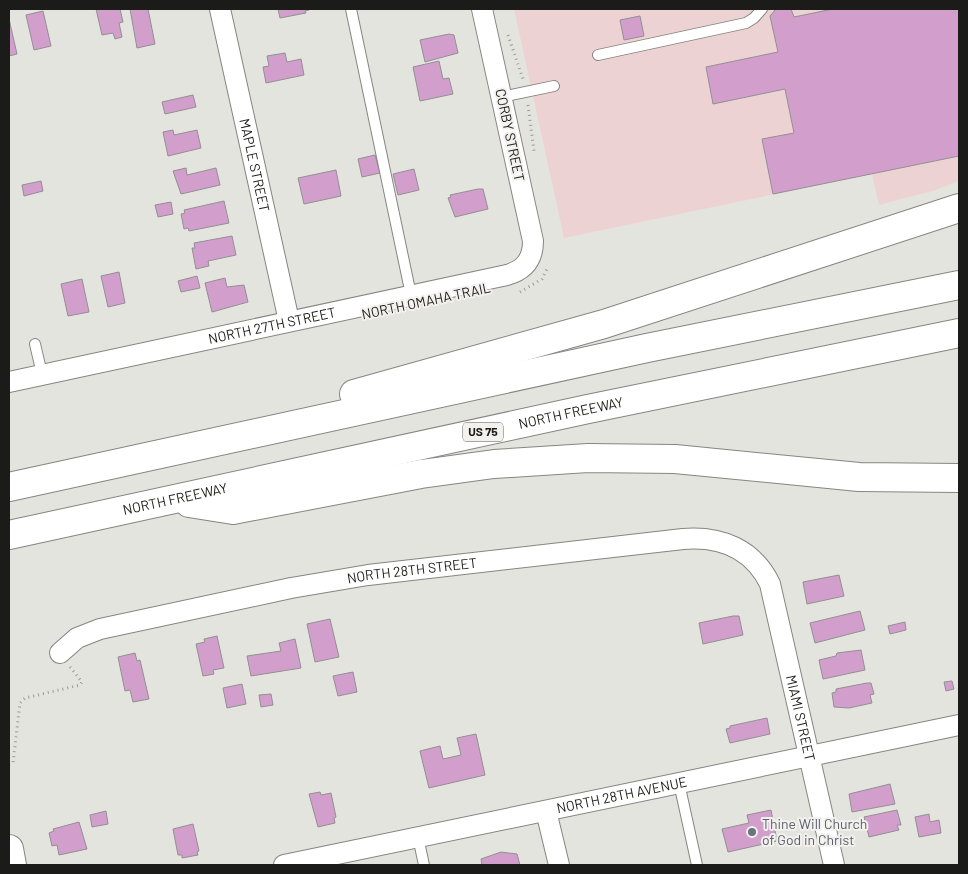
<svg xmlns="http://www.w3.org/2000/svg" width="968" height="874" font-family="Barlow,sans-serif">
<rect width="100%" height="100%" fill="#e4e4df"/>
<!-- industrial -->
<path fill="#edd2d3" d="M514 9H959V181L933 191 879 205 872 174 564 238Z"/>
<!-- building -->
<g fill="#d29fcd" stroke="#928f92">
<path d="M96 9H120L123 22 119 23 122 37 115 39 113 33 102 35Z"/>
<path d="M130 9H148L155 44 137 48Z"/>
<path d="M278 9H308L309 10 305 11 306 13 280 18Z"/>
<path d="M776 9H791L794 17 833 9H959V156L773 194 762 139 794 133 785 89 713 104 706 67 778 52 770 16Z"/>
<path d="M43 11 51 46 34 50 26 15Z"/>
<path d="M640 16 644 36 624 40 620 20Z"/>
<path d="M9 19 17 54 9 56Z"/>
<path d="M449 34 454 35 458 53 425 62 420 40Z"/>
<path d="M285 53 287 62 301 59 304 75 266 83 263 67 269 66 267 56Z"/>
<path d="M439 61 443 79 449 78 453 94 420 101 413 67Z"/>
<path d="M193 95 196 107 165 114 162 102Z"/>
<path d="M173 130 174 135 197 130 201 148 168 156 163 132Z"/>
<path d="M375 155 380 173 362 177 358 159Z"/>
<path d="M186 168 187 175 216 168 220 185 181 194 173 171Z"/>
<path d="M414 169 419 190 398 195 393 174Z"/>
<path d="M336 170 341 196 304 204 298 178Z"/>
<path d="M41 181 43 191 24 196 22 185Z"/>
<path d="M478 189H483L488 209 455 217 448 198 451 197 450 195Z"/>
<path d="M224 201 229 223 189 231 188 228 184 229 181 214 185 213 184 210Z"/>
<path d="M171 202 173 214 158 217 155 205Z"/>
<path d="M232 236 236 255 208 261 209 266 196 269 192 248H195L194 243Z"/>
<path d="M119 272 125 303 108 307 101 276Z"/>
<path d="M197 276 200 288 181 292 178 281Z"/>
<path d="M225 278 227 287 244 285 248 302 212 312 205 283Z"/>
<path d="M82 279 89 312 68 316 61 284Z"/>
<path d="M839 575 844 596 807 604 803 582Z"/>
<path d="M860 611 865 630 815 643 810 623Z"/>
<path d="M733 616H739L743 635 703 644 699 623Z"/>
<path d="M330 619 339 657 315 662 307 624Z"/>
<path d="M905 622 906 630 890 634 888 626Z"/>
<path d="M217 636 224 668 213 670 214 674 203 676 196 644 205 642 204 639Z"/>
<path d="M295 639 301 668 251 676 247 656 281 651 279 643Z"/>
<path d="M861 650 865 670 823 679 819 660 836 656 837 653Z"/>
<path d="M135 653 137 661 140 660 149 699 133 702 130 690 125 691 118 657Z"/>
<path d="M353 672 357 692 338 696 333 676Z"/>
<path d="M952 681 954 689 946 691 944 682Z"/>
<path d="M867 683H871L874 694 870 695 872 703 849 708 834 707 832 693 836 692V689Z"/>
<path d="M242 684 246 704 227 708 223 688Z"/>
<path d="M271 694 273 705 261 707 259 695Z"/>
<path d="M767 718 770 734 730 743 726 729 730 728V726Z"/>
<path d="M476 734 485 775 429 788 420 751 440 746 443 759 461 755 457 738Z"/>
<path d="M890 784 895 804 852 812 849 794Z"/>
<path d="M320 792 321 795 331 793 336 817 334 818 335 823 318 827 309 794Z"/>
<path d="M771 810 777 841 728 852 722 829 749 823 747 815Z"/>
<path d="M897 810 901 825H897L899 830 869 837 864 817Z"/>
<path d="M106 811 108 824 92 827 90 815Z"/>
<path d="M929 814 930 822 939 820 941 833 919 837 915 817Z"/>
<path d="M79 822 87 849 59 855 57 845 52 846 49 833 54 831 53 829Z"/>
<path d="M193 824 199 851 197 852 198 855 182 858V855H178L173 829Z"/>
<path d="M501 852 517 854 520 865H482L481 859Z"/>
</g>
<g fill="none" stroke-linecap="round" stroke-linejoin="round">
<!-- lane casing -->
<g stroke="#868581" stroke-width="12">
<g id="lane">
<path d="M351 9 411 295"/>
<path d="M598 55 746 23 754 18 762 9"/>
<path d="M501 97 554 86"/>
<path d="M35 344 42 374"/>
<path d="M679 783 697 865"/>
<path d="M418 837 424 865"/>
</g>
</g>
<!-- street casing -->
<g stroke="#868581" stroke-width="22">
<g id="street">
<path id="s1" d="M220 9 289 321"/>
<path id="s2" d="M9 382 507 275C524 270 533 260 533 241L482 9"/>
<path id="s3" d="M60 653 77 638 100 629 291 588 368 575 683 539C721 536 753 549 770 584L834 865"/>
<path d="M546 811 559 865"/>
<path id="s4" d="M284 865 959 725"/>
</g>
</g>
<!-- secondary casing -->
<g stroke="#868581" stroke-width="30">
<path id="secondary" d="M9 849 12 865"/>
</g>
<!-- highway casing -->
<g stroke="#868581" stroke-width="30">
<g id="highway">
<path d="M354 394 604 324 959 208"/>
<path d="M9 487 647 348 959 285"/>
<path d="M189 503 233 510 421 474 494 464 588 458 675 459 859 477 959 478"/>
<path id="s5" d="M9 535 588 409 959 333"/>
</g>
</g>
<!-- path -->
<g stroke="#9b9b97" stroke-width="3" stroke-dasharray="1 4" stroke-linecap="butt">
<path d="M508 35 523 79"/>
<path d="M528 105 534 151"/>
<path d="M520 292 542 279 547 269"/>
<path d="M9 764 13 763 20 703 25 698 80 685 82 682 70 667"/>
</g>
<!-- lane -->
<use href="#lane" stroke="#fff" stroke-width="10"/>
<!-- street -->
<use href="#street" stroke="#fff" stroke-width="20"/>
<!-- secondary -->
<use href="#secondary" stroke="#fff" stroke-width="28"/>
<!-- highway -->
<use href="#highway" stroke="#fff" stroke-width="28"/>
</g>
<!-- markers -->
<circle fill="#6b7280" stroke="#f2f1ed" stroke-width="2" cx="752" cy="832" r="5"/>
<g text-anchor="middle" stroke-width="4" stroke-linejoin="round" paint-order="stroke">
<!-- shield labels -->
<rect fill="#f2f1ed" stroke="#5c5b59" stroke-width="1" x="463" y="422.5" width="40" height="19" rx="4"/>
<g font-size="12" font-weight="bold" fill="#1b1b19">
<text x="483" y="436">US 75</text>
</g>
<!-- street labels -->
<g font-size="14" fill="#1b1b19" stroke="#f2f1ed">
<text transform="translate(510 135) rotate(78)" y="5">CORBY STREET</text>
<text dy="5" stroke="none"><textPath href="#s1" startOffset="160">MAPLE STREET</textPath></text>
<text transform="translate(426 301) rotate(-12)" y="5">NORTH OMAHA TRAIL</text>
<text dy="5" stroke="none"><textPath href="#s2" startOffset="269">NORTH 27TH STREET</textPath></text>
<text dy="5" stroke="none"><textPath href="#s5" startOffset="575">NORTH FREEWAY</textPath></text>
<text dy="5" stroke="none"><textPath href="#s5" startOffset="170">NORTH FREEWAY</textPath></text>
<text dy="5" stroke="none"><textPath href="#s3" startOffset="365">NORTH 28TH STREET</textPath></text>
<text dy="5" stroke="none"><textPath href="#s3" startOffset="880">MIAMI STREET</textPath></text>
<text dy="5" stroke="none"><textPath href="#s4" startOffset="345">NORTH 28TH AVENUE</textPath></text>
</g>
<!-- worship labels -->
<g font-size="14" fill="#5b616d" stroke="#f2f1ed" text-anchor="start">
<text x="762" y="829">Thine Will Church<tspan x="762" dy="16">of God in Christ</tspan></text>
</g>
</g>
<!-- border -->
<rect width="968" height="874" fill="none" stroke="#1b1b19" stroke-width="20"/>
</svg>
